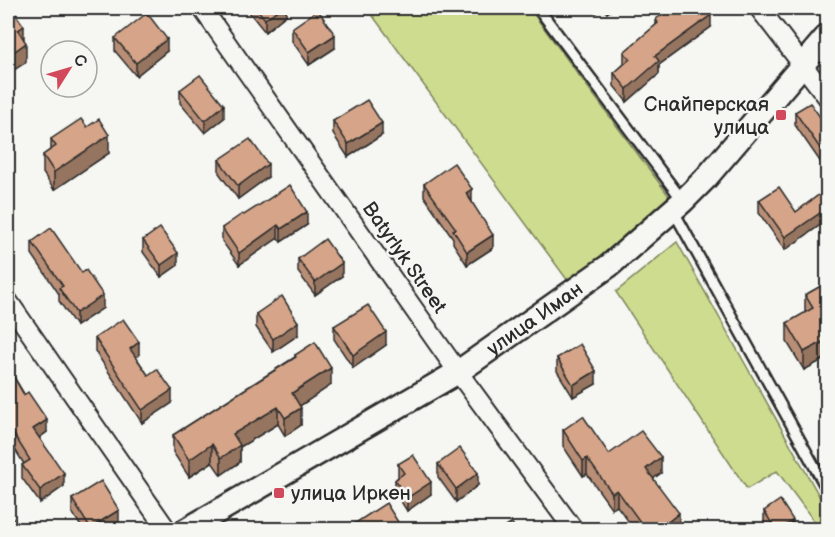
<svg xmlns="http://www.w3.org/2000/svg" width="835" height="537" font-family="'Balsamiq Sans',sans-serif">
<rect width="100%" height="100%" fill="#f6f6f2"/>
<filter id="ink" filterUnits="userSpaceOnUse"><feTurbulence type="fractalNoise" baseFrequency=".0167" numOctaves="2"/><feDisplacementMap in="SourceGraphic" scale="12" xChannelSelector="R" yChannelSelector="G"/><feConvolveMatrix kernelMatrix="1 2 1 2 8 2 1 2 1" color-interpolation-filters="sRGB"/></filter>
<g filter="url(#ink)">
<!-- green -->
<g fill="#cedc8f" stroke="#7c845d" stroke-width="1.5">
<path d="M367 8H529L669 196 650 223 571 285Z"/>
<path d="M677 242 827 510V529H812L817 525 777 471 747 489 616 292Z"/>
</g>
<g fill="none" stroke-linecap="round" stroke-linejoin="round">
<!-- service casing -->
<g stroke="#2b2b2b" stroke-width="14">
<g id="service">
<path d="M538 8 683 201"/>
<path d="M673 210 828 491"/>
</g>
</g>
<!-- minor casing -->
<g stroke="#2b2b2b" stroke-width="22">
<g id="minor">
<path d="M202 8 458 372 574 530"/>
<path d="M759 8 828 98"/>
<path d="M8 301 167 530"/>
</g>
</g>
<!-- tertiary casing -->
<g stroke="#2b2b2b" stroke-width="27">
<g id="tertiary">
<path id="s1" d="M186 530 458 372 610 265 683 201 705 179 828 35"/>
</g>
</g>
<!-- service -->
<use href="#service" stroke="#f6f6f2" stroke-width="9"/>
<!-- minor -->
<use href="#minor" stroke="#f6f6f2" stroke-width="18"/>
<!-- tertiary -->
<use href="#tertiary" stroke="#f6f6f2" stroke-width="22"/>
</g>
<!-- wall -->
<g fill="#b88e76" stroke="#2b2b2b" stroke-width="1.5">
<path d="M249 8H286V15L265 32 249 12Z"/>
<path d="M591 8H614L607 13 603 8 596 13Z"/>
<path d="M656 19 711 27 659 65V74L627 102 614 86V73L624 64V52L656 25Z"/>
<path d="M292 28 335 48 309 65 292 41Z"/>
<path d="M115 38 167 51 136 76 115 51Z"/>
<path d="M180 90 224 118 205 133 180 103Z"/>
<path d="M795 112 828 128V165L824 167 795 125Z"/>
<path d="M333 121 382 135 348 157 333 134Z"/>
<path d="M87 127 109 153 54 190 43 173V155L51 149V139Z"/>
<path d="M219 160 268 177 238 199 219 173Z"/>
<path d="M424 184 472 202 493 248 467 265 453 243V238L424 196Z"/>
<path d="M828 188V229L823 223 785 250 759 213V200L796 212Z"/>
<path d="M244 215 307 225 281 242 278 238 239 265 222 241V228Z"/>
<path d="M143 240 178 265 161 277 143 252Z"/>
<path d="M32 242 82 273 103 308 76 326 59 301V294L32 254Z"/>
<path d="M298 259 342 276 315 295 298 272Z"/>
<path d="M828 282V357L804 370 787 342V323L805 313V295Z"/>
<path d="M256 314 298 335 273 352 256 327Z"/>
<path d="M334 326 386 345 353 368 334 339Z"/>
<path d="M95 338 139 355 136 357 148 375 172 403 142 423 95 351Z"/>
<path d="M295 355 331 385 300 406 301 425 285 436 278 424 240 447V462L221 475 212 462 189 477 173 452V435L295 357Z"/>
<path d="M557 358 596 384 573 397 557 371Z"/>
<path d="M8 367 47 432 39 438 64 486 40 503 22 478V465L24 464 8 438Z"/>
<path d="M563 430 609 454 661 473 653 478 679 529 635 530 617 506 612 509 587 474 583 476 563 446Z"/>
<path d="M398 464 431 494 407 511 395 492V480L398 477Z"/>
<path d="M438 464 478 485 456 502 438 477Z"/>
<path d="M72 499 119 523 108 530H83L72 512Z"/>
<path d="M764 511 793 530H768L764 523Z"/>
</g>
<!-- shaded-wall -->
<g fill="#967460" stroke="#2b2b2b" stroke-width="1.5">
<path d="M280 8H286V15L265 32V19Z"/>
<path d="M596 8H603L596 13Z"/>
<path d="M607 8H614L607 13Z"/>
<path d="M711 15V27L659 65V74L627 102V89L655 56Z"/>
<path d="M24 26V45L18 30Z"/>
<path d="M335 35V48L309 65V52Z"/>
<path d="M167 39V51L136 76V63Z"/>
<path d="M26 43V62L8 74V56Z"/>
<path d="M224 105V118L205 133V121Z"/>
<path d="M382 123V135L348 157V144Z"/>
<path d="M109 135V153L54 190V172Z"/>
<path d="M828 152V165L824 167V154Z"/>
<path d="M268 164V177L238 199V186Z"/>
<path d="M472 189V202L466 193Z"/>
<path d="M823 211V223L785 250V237Z"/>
<path d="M307 212V225L281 242V229Z"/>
<path d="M278 225V238L239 265V253Z"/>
<path d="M493 235V248L467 265V252Z"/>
<path d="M178 253V265L161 277V265Z"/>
<path d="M342 263V276L315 295V282Z"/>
<path d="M103 295V308L76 326V313Z"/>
<path d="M298 322V335L273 352V339Z"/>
<path d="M386 332V345L353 368V355Z"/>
<path d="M828 339V357L804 370V352Z"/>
<path d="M139 342V355L130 362V349Z"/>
<path d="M331 368V385L292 411V393Z"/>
<path d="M596 371V384L573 397V385Z"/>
<path d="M172 390V403L142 423V410Z"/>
<path d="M278 407V424L240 447V462L221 475V458L233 434Z"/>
<path d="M301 408V425L285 436V418Z"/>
<path d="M47 420V432L33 442V429Z"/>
<path d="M212 444V462L189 477V460Z"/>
<path d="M661 457V473L646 484V469Z"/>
<path d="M587 458V474L583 476V461Z"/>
<path d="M64 473V486L40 503V490Z"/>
<path d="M478 473V485L456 502V489Z"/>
<path d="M431 482V494L407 511V498Z"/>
<path d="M617 490V506L612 509V493Z"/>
<path d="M119 510V523L108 530H90V528Z"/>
<path d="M679 513V530H658Z"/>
<path d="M793 520V530H779Z"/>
</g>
<!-- building -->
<g fill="#d6a589" stroke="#2b2b2b" stroke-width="1.5">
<path d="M8 8H11L24 26 18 30 26 43 8 56Z"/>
<path d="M256 8H280L265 19Z"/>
<path d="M672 8H706L711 15 655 56 659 61 627 89 614 73 630 59 624 52 658 23 656 19Z"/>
<path d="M318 10 335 35 309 52 292 28Z"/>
<path d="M147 13 167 39 136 63 115 38Z"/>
<path d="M200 75 224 105 205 121 180 90Z"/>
<path d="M367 100 382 123 348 144 333 121Z"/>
<path d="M810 103 828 128V152L824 154 795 112Z"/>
<path d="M81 119 87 127 99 119 109 135 54 172 43 155 56 146 51 139Z"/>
<path d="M250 139 268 164 238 186 219 160Z"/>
<path d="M454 163 472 189 466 193 493 235 467 252 453 230 456 229 424 184Z"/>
<path d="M290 185 307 212 281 229 278 225 239 253 222 228 242 214 244 215Z"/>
<path d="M779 187 796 212 828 188V217L823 211 785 237 759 200Z"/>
<path d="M51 228 82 273 86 270 103 295 76 313 59 288 63 286 32 242Z"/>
<path d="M160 228 178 253 161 265 143 240Z"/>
<path d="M325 239 342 263 315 282 298 259Z"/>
<path d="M828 282V339L804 352 787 323 813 308 805 295Z"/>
<path d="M282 296 298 322 273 339 256 314Z"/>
<path d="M368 305 386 332 353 355 334 326Z"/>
<path d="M123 319 139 342 130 349 148 375 157 369 172 390 142 410 95 338Z"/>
<path d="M315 342 331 368 292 393 301 408 285 418 278 407 233 434 240 445 221 458 212 444 189 460 173 435 296 357 295 355Z"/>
<path d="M580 344 596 371 573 385 557 358Z"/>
<path d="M8 367 24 395 28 392 47 420 33 429 64 473 40 490 22 465 30 460 8 425Z"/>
<path d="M583 416 609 454 641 431 661 457 646 469 679 513 658 530H646L617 490 612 493 587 458 583 461 563 430Z"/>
<path d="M460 448 478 473 456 489 438 464Z"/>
<path d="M413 455 431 482 407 498 395 480 404 473 398 464Z"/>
<path d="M101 481 119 510 90 528 72 499Z"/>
<path d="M780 500 793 520 779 530H776L764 511Z"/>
<path d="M386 503 403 530H340L346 525 348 528Z"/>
<path d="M9 513 20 530H8V514Z"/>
<path d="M512 523 516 530H501Z"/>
</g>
</g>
<!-- markers -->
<g fill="#d1495b" stroke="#f6f6f2" stroke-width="2">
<rect x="775" y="109" width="12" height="12" rx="3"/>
<rect x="273" y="487" width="12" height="12" rx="3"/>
</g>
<g text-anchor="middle" stroke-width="5" stroke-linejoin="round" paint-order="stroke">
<!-- poi labels -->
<g font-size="20" fill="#2b2b2b" stroke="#f6f6f2" text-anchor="end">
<text x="769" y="111">Снайперская<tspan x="769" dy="23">улица</tspan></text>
<text x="291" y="500" text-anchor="start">улица Иркен</text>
</g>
<!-- street labels -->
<g font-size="20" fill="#2b2b2b" stroke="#f6f6f2">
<text transform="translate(405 257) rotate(55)" y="7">Batyrlyk Street</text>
<text dy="7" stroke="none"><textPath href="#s1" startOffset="408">улица Иман</textPath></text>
</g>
</g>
<!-- margin -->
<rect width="835" height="537" fill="none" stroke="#f6f6f2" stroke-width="30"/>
<rect x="15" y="15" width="805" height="507" fill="none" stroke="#2b2b2b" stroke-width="2" filter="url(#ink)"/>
<!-- north arrow -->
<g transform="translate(69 69) rotate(53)"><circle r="28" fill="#f6f6f2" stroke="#a5a5a2" stroke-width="1.5"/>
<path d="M0-4.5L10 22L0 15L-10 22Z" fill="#d1495b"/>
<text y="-9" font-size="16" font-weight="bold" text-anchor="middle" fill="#2b2b2b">С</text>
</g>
</svg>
